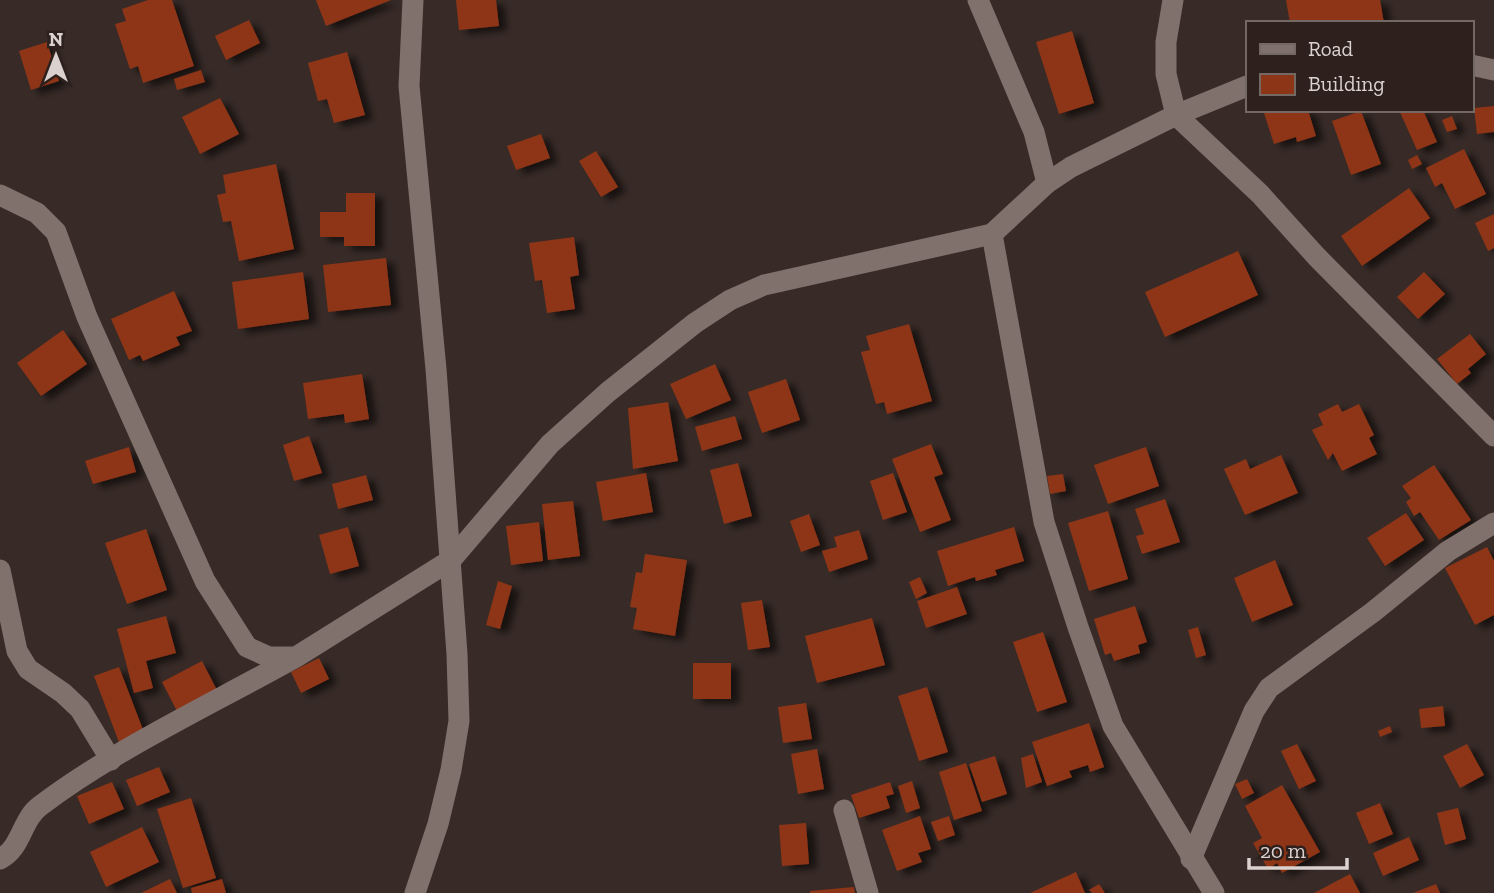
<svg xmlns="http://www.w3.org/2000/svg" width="1494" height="893" font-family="'Zilla Slab',serif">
<defs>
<filter id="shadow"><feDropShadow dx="8" dy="4.5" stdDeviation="3.5" flood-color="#0009"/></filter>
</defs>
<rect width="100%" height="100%" fill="#382b27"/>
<!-- building -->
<g fill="#8d3517" filter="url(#shadow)">
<path d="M148 0H172L194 66 143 83 138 66 130 69 115 24 126 21 122 9Z"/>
<path d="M316 0H391L326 26Z"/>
<path d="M456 0H496L499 26 459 30Z"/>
<path d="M1286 0H1380L1384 23H1290Z"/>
<path d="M249 20 260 43 226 60 215 36Z"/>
<path d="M1072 31 1094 103 1059 114 1036 42Z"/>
<path d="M47 42 59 81 31 90 19 51Z"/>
<path d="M347 52 365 115 334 123 327 99 318 101 308 63Z"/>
<path d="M201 70 205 82 177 90 174 79Z"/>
<path d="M220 98 239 134 200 154 182 117Z"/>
<path d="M1494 106V132L1477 134 1474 108Z"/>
<path d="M1272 110H1308L1316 136 1297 142 1296 137 1274 144 1264 113Z"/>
<path d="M1399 110H1423L1437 142 1417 150Z"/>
<path d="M1361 111 1381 164 1351 175 1332 121Z"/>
<path d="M1452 116 1457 129 1447 132 1442 120Z"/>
<path d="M541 134 550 158 516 170 507 146Z"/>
<path d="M1464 149 1486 194 1455 209 1442 183 1435 187 1426 168Z"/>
<path d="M596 151 618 187 601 197 579 161Z"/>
<path d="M1417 155 1422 164 1412 169 1408 160Z"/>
<path d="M276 164 294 249 239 261 231 221 223 222 217 195 226 193 223 175Z"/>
<path d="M1409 188 1430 218 1362 266 1341 236Z"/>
<path d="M346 193H375V246H344V237H320V212H346Z"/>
<path d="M1494 214V248L1488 251 1475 223Z"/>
<path d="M574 237 579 275 570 277 575 309 547 313 542 280 535 281 529 243Z"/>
<path d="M1238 251 1258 295 1165 337 1145 292Z"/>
<path d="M386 258 391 305 328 312 323 265Z"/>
<path d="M303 272 309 319 238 329 232 282Z"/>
<path d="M1424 272 1445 294 1418 319 1397 297Z"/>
<path d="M174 291 192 331 176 337 180 345 143 361 140 355 129 360 111 319Z"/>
<path d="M909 324 932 401 887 414 884 402 876 404 861 352 870 350 866 336Z"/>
<path d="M63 330 87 364 41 396 17 363Z"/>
<path d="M1470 334 1486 354 1468 369 1471 373 1457 384 1437 359Z"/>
<path d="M715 364 731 400 686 419 670 384Z"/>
<path d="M362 374 369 419 345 423 344 414 308 419 303 383Z"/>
<path d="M786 379 800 420 762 433 748 392Z"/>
<path d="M668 402 678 461 633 469 628 408Z"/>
<path d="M1338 404 1342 412 1359 404 1374 435 1369 438 1377 454 1342 471 1333 453 1328 460 1312 430 1323 425 1318 414Z"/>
<path d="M735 416 742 439 702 451 695 427Z"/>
<path d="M309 436 322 473 294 481 283 445Z"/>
<path d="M931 444 943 474 934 477 951 520 920 532 892 459Z"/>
<path d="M129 447 136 472 93 484 85 461Z"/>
<path d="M1146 447 1159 486 1108 504 1094 465Z"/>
<path d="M1281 455 1298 493 1245 515 1224 469 1246 459 1250 469Z"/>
<path d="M738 463 752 516 724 524 710 470Z"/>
<path d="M1434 465 1471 520 1439 540 1420 512 1414 516 1406 502 1411 498 1402 486Z"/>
<path d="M646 473 653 512 603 521 596 482Z"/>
<path d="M893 473 907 512 883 520 870 481Z"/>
<path d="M1063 474 1066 491 1050 494 1047 476Z"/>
<path d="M366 475 373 500 338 509 332 484Z"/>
<path d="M1165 499 1180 542 1142 554 1136 536 1144 534 1135 509Z"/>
<path d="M573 501 580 556 548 560 542 504Z"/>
<path d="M1108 511 1128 579 1089 591 1068 523Z"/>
<path d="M1406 513 1424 540 1385 566 1367 538Z"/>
<path d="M809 514 820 545 801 552 790 521Z"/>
<path d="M539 522 543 561 511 565 506 526Z"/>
<path d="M348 527 359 566 330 574 319 535Z"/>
<path d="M1014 527 1024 561 995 570 997 575 976 581 975 577 948 586 937 551Z"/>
<path d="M146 529 167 590 127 604 105 543Z"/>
<path d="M859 530 868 559 829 572 822 551 837 547 834 537Z"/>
<path d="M1487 547 1494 561V615L1475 625 1445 568Z"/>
<path d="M645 554 687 560 675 636 633 629 637 608 630 607 636 572 642 573Z"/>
<path d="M1275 560 1293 605 1252 622 1234 578Z"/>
<path d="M920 577 927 593 916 599 909 582Z"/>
<path d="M498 581 512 586 500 629 486 625Z"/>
<path d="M957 587 967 614 926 628 917 601Z"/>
<path d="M762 600 770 647 748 650 741 603Z"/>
<path d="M1135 606 1147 642 1138 645 1140 653 1114 661 1111 653 1105 655 1094 619Z"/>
<path d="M166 616 176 653 146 661 153 688 134 693 117 629Z"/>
<path d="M872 618 885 665 817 683 805 636Z"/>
<path d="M1198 627 1206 655 1196 658 1188 630Z"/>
<path d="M1043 632 1067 702 1037 712 1013 642Z"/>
<path d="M319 658 329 679 301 693 291 672Z"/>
<path d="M202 661 220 696 180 717 162 682Z"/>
<rect x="693" y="663" width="38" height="36"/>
<path d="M119 667 145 735 120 745 94 676Z"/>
<path d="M927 687 948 752 919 761 898 696Z"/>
<path d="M806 703 812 739 783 743 778 707Z"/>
<path d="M1443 706 1445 726 1421 728 1419 709Z"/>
<path d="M1089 723 1104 767 1090 772 1088 765 1069 771 1072 777 1047 786 1032 742Z"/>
<path d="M1390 726 1392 732 1380 737 1378 731Z"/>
<path d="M1297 744 1316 781 1299 789 1281 751Z"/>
<path d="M1467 744 1484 775 1460 788 1443 756Z"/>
<path d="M817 749 824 789 798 794 791 754Z"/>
<path d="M1033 754 1042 782 1026 788 1021 758Z"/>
<path d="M995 756 1007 794 982 802 969 764Z"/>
<path d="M966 763 982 811 954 820 939 772Z"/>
<path d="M159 767 170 792 137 806 126 780Z"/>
<path d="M1247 779 1254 793 1242 799 1235 784Z"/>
<path d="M912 781 920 808 906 813 898 786Z"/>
<path d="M112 782 124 809 89 824 77 796Z"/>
<path d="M890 782 894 794 886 796 890 808 859 818 851 795Z"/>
<path d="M1282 785 1320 852 1282 873 1277 863 1268 869 1253 843 1262 838 1245 806Z"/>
<path d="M191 798 216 878 183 888 157 809Z"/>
<path d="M1380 803 1393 834 1369 844 1356 813Z"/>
<path d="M1458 808 1466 839 1445 845 1437 813Z"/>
<path d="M920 816 931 849 918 853 922 862 897 871 882 830Z"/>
<path d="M949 816 955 835 938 841 931 822Z"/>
<path d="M806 823 809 864 782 866 779 825Z"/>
<path d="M142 827 159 862 106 887 90 852Z"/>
<path d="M1409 837 1419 860 1383 876 1373 853Z"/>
<path d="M1076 872 1085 893H1030Z"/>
<path d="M1350 874 1360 893H1314Z"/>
<path d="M170 879 177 893H141Z"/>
<path d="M222 879 226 893H192L191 888Z"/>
<path d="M1099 884 1105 893H1092L1089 890Z"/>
<path d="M1436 884 1440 893H1413Z"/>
<path d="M854 887 855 893H810V891Z"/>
</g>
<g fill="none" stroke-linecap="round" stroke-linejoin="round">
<!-- street -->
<g stroke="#81716c" stroke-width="21">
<path d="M413 0 409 86 436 369 457 654 459 721 451 770 438 824 415 893"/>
<path d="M978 0 1034 132 1047 183"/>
<path d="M1173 0 1166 42V74L1176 115 1260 194 1316 256 1494 436"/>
<path d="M1471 65 1494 70"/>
<path d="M0 195 37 213 56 232 87 317 205 581 247 647 269 657H296L451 560 550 444 608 392 695 323 730 300 764 285 992 234 1047 183 1071 167 1176 115 1247 86"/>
<path d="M992 234 1044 522 1078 627 1113 726 1214 893"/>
<path d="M0 570 17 651 28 669 63 693 80 709 111 760"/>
<path d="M844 810 868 893"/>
<path d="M0 859C22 848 21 820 40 806 115 749 212 704 294 658"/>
<path d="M1191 859 1254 711 1269 688 1373 612 1448 551 1494 523"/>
</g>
</g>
<!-- legend -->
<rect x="1246" y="21" width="228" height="91" fill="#2e211d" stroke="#736864" stroke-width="2"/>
<rect x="1260" y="44" width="35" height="10" fill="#81716c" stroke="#736864" stroke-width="2"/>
<text x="1308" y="56" font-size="21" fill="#dbd2cf">Road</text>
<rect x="1260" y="74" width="35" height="21" fill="#8d3517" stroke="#736864" stroke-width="2"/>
<text x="1308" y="91" font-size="21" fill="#dbd2cf">Building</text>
<!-- north arrow -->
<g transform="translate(56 56)" stroke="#2e211d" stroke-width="5" paint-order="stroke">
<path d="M0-5L12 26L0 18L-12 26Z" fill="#dbd2cf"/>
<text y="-10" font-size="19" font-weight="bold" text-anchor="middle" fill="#dbd2cf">N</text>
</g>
<!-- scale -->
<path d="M1249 858v10h98v-10" fill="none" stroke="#dbd2cf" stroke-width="3.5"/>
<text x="1260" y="858" font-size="21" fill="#dbd2cf" stroke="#2e211d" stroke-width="5" paint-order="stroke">20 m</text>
</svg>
